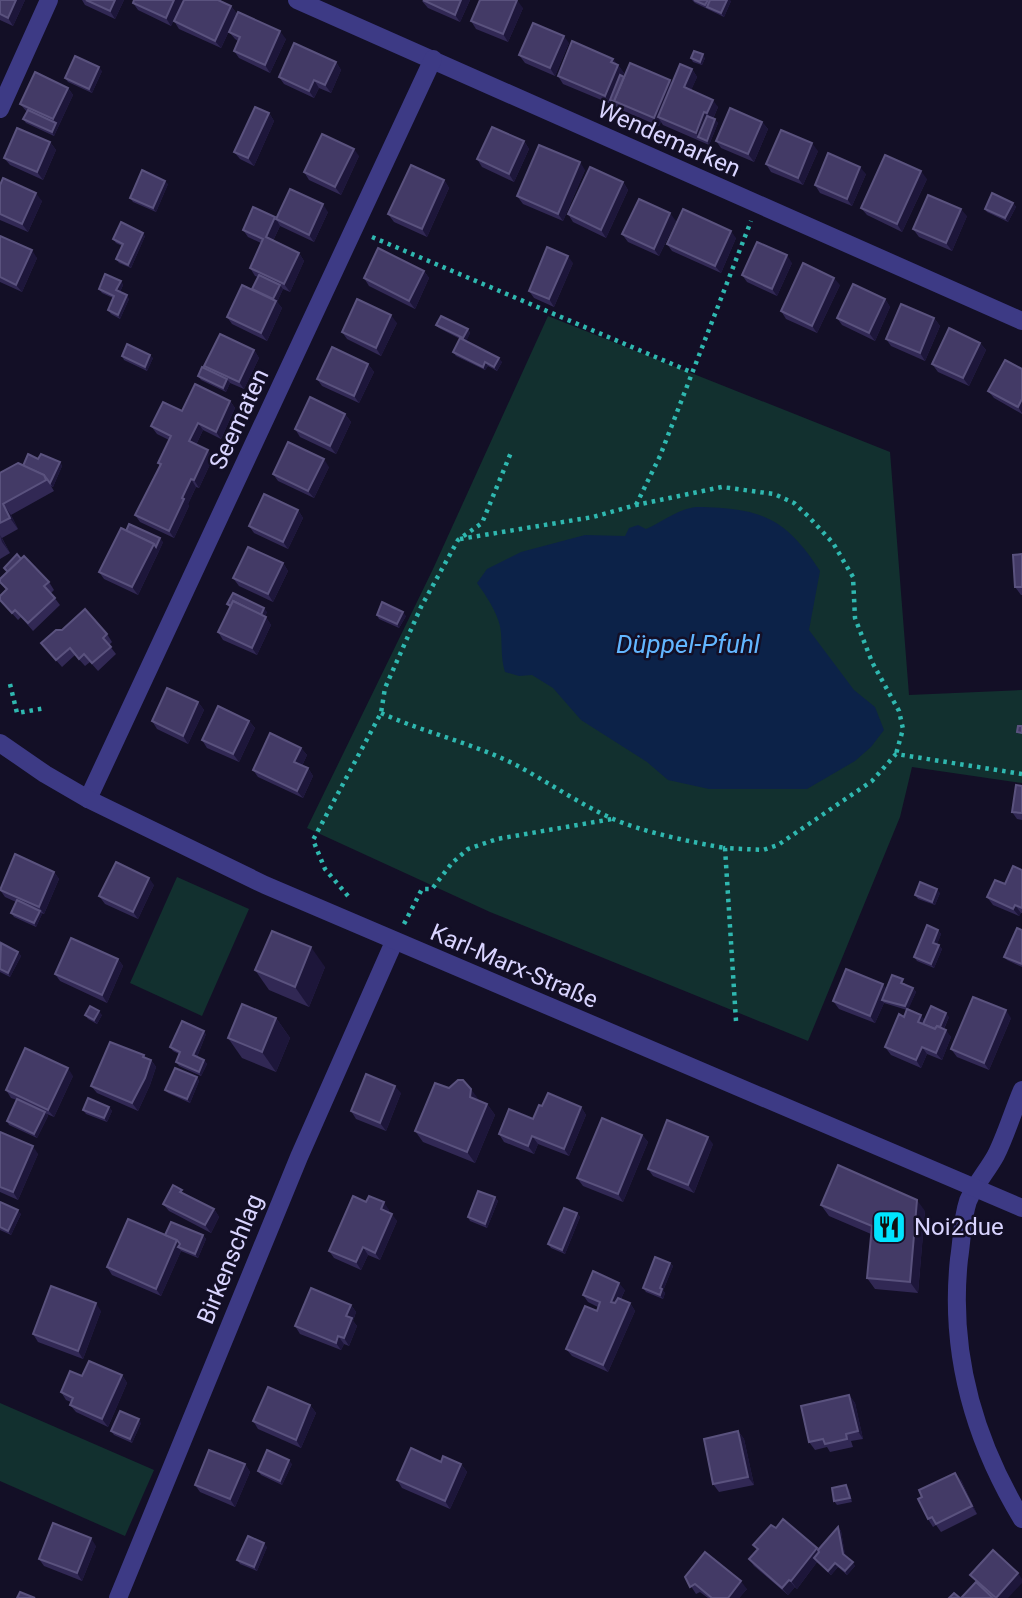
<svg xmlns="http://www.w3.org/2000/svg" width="1022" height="1598" font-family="Roboto,sans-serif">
<rect width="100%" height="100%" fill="#130f26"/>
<!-- green -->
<g fill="#12302f">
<path d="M548 316 890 452 909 695 1022 690V783L912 767 900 817 808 1041 490 912 307 828 433 569Z"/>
<path d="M177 877 249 909 202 1016 130 983Z"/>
<path d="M0 1403 154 1470 125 1536 0 1481Z"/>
</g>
<!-- water -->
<path fill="#0c2248" d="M696 507C759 508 785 516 820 571L809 630 854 690 875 707 884 730 871 747 855 761 807 789H709L668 780 647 762 581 720 553 688 532 675 519 676 505 672C501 659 502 647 501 633 500 616 487 597 477 583L487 569 521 552 585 535 625 536 629 528 638 525 646 529C663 522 677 509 696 507Z"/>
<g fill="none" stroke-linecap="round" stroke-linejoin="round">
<!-- path -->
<g stroke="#2fb8b0" stroke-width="4.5" stroke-dasharray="3.5 5" stroke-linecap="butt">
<path d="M372 237 691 372"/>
<path d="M636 505 660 456 751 221"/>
<path d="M460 539 593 517 636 505 722 487 774 494 794 503 808 516 833 543 853 577 855 618 872 662 899 711 903 729 896 754"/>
<path d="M10 684 17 713 46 708"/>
<path d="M381 713C425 733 473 743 516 765 548 782 578 803 611 818 642 832 691 842 725 848"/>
<path d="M348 896 325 869 313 840 381 713 385 688 421 607 458 540 482 523 512 450"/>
<path d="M404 924 422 889H432L452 863 468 849 497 839 612 819"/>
<path d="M736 1021 725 848 763 850 778 845 872 781 896 754 1022 774"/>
</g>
<!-- minor -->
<g stroke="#3d3a85" stroke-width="18">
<path d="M297 0 1022 321"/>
<path d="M0 109 49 0"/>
<path d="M88 799 433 59"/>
<path d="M1022 1090C1013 1111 1006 1135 996 1155 988 1170 975 1184 968 1201 962 1219 962 1240 959 1259 949 1353 973 1438 1022 1519"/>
<path d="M118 1598 299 1157 394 942"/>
</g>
<!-- tertiary -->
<path stroke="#3d3a85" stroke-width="18" d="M0 743 45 774 88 799 265 885 1022 1208"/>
</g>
<!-- wall -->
<g fill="#312854">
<path d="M0 0H25L13 26 0 20Z"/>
<path d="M82 0H124L115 19 85 5Z"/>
<path d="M183 0 171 26 138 10 133 3Z"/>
<path d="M470 0 460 22 428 8 422 1Z"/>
<path d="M692 0 731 1 724 17 695 3Z"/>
<path d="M231 6 237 14 221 48 179 29 174 21Z"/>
<path d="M523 8 508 42 476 29 471 21Z"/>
<path d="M229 32 286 39 270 73 239 58 234 51 238 41 235 39Z"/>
<path d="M569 43 555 76 525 63 519 55Z"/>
<path d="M691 58H705L702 65 693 62Z"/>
<path d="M613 59 624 73 622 76 624 77 670 80 672 83 692 69 697 77 691 90 718 107 713 119 718 123 709 145 663 125 661 122 659 126 619 109 611 103V104L563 84 558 76Z"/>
<path d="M336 62 341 70 331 93 319 88 314 98 284 84 279 77Z"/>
<path d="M102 71 92 93 68 82 65 78Z"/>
<path d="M68 88 73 95 54 136 26 123 23 119 27 112 20 104Z"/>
<path d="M269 113 274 121 254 166 240 159 234 152Z"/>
<path d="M762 122 768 129 754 162 721 148 716 141Z"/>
<path d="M524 141 529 149 514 182 482 167 477 159Z"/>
<path d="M50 142 56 150 43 180 10 165 4 158Z"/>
<path d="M818 151 803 185 771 172 766 164Z"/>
<path d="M359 156 341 195 309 180 304 172Z"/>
<path d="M585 170 563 221 523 204 517 196Z"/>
<path d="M866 174 852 206 820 193 815 185Z"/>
<path d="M927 179 902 232 867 215 861 208Z"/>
<path d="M444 180 449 188 427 237 394 222 388 214Z"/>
<path d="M623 182 628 190 606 238 573 222 568 214Z"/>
<path d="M168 184 156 212 133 202 130 198Z"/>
<path d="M0 185 42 201 28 232 0 220Z"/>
<path d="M1013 203 1016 207 1008 222 987 212 985 209Z"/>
<path d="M328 212 314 242 280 226 273 241 299 253 304 261 290 292 283 289 277 302 282 308 267 341 232 324 227 317 252 289 258 277 255 276 250 268 261 243 248 237 243 230 276 219Z"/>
<path d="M967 216 952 251 919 237 913 229Z"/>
<path d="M676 221 659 256 628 242 622 234Z"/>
<path d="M0 236 37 258 22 292 0 282Z"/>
<path d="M145 236 131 268 119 263 116 259 122 246 116 243 113 239Z"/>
<path d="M736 238 721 273 672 251 667 244Z"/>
<path d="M573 263 554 307 534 298 529 291Z"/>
<path d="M792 263 777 296 747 282 742 275Z"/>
<path d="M424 271 429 278 415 309 369 286 364 278Z"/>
<path d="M121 281 123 285 120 292 129 299 120 319 111 314 108 310 113 298 102 293 99 289Z"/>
<path d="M840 285 817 333 786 319 781 311Z"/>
<path d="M885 299 890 307 875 341 842 325 837 318Z"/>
<path d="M934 318 940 326 925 361 891 346 886 339Z"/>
<path d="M397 323 381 356 347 339 342 332Z"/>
<path d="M436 325 468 329 470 333 466 341 502 362 497 371 488 366 485 370 456 356 453 352 460 339 439 328Z"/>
<path d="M980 343 986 350 969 386 938 372 932 364Z"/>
<path d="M254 350 259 358 244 389 230 383 226 392 201 380 198 376 207 369 204 366Z"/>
<path d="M122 356 153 358 147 371 124 360Z"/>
<path d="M368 364 374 372 359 403 322 386 317 379Z"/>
<path d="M1022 369V414L994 398 988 391Z"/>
<path d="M230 401 235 408 221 439 203 430 196 445 213 458 199 488 196 487 188 504 189 506 174 538 140 522 135 515 160 466 158 463 169 440 157 434 151 426 182 411Z"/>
<path d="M345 414 351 422 336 454 300 437 295 429Z"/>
<path d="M38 459 60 462 62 466 53 487 51 486 54 491 11 515 18 529 2 538 10 553 0 559V473L23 466Z"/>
<path d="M329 467 314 498 278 481 273 474Z"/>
<path d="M298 510 303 518 288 549 254 533 249 526Z"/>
<path d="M126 531 163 542 159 551 138 595 104 579 99 572Z"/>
<path d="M1022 554V595H1021L1015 587Z"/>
<path d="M283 563 288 571 273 602 239 586 233 578Z"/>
<path d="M4 568 49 582 54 590 51 593 60 605 33 631 21 617 18 620 0 600 6 590 0 582 7 572Z"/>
<path d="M227 604 267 612 265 616 271 625 257 655 223 640 218 632 230 608Z"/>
<path d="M377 615 406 616 399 628 379 619Z"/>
<path d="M107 634 112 642 109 645 116 654 98 671 90 662 85 666 75 655 62 667 41 643Z"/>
<path d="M198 702 204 710 188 744 157 729 152 721Z"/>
<path d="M249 721 255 728 239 762 207 748 202 740Z"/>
<path d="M301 748 307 755 302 766 308 768 313 776 303 798 258 777 253 770Z"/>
<path d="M1022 786V820L1017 819 1012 812Z"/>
<path d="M1022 870V913H1021L1019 916 993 905 987 897Z"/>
<path d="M54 872 59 879 44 914 41 913 42 914 36 927 14 917 11 913 16 902 5 897 0 890Z"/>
<path d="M154 885 138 919 105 904 99 896Z"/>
<path d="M940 893 935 905 918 899 915 895Z"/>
<path d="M938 930 941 934 937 944 942 949 934 968 917 961 914 957Z"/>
<path d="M1022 930V967L1007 960 1004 957Z"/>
<path d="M0 945 18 952 21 956 10 977 0 972Z"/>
<path d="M118 959 123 966 107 1003 60 981 55 974Z"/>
<path d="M325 967 309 1007 269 990 255 970Z"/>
<path d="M905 983V985L913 988 916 992 908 1009 925 1021 949 1017 944 1029 951 1037 942 1060 927 1054 921 1068 891 1055 885 1047 904 1017 907 1010 884 1003 875 1023 839 1009 833 1001 886 989Z"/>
<path d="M85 1015H102L97 1024 88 1019Z"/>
<path d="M276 1018 290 1038 276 1072 242 1058 228 1038Z"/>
<path d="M1011 1018 989 1070 957 1057 951 1049Z"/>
<path d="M206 1034 197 1057 204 1060 207 1064 201 1076 179 1066 176 1062 179 1054 173 1051 170 1047Z"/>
<path d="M144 1055 146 1058 151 1060 156 1067 150 1085 138 1111 97 1093 91 1086Z"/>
<path d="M73 1076 54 1117 47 1114 48 1116 37 1138 9 1125 7 1121 17 1100 11 1098 6 1090Z"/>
<path d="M197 1077 199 1081 190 1103 168 1093 165 1090Z"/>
<path d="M401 1093 386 1131 356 1119 351 1111Z"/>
<path d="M478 1100 487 1104 495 1115 475 1163 423 1142 415 1131Z"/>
<path d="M542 1106 581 1107 586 1115 569 1156 538 1144 534 1154 504 1142 499 1134 533 1119Z"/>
<path d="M109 1107 112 1111 107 1122 86 1114 83 1110Z"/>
<path d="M0 1132 38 1154 18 1200 0 1192Z"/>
<path d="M642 1135 648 1142 623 1202 583 1186 577 1178Z"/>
<path d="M713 1144 694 1193 653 1176 648 1169Z"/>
<path d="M186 1195 214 1209 219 1217 211 1233 169 1211 163 1204Z"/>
<path d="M495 1197 498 1201 487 1228 470 1221 468 1217Z"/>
<path d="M0 1202 21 1214 11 1235 0 1230Z"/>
<path d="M366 1202 389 1210 388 1212 397 1221 380 1260 368 1255 361 1270 334 1258 329 1251Z"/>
<path d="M821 1205 925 1211 918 1293 875 1289 867 1278 871 1234 829 1216Z"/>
<path d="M577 1213 580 1217 565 1254 551 1248 548 1244Z"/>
<path d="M165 1235H203L206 1239 198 1258 181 1251 161 1296 112 1275 107 1267Z"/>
<path d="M670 1263 673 1266 663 1291 665 1293 663 1299 646 1292 643 1288Z"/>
<path d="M625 1290 621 1299 630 1303 635 1311 608 1372 572 1356 566 1349 597 1311 598 1307 588 1302 583 1295Z"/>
<path d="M351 1305 356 1312 353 1321 357 1326 349 1346 344 1344 341 1350 300 1334 295 1326Z"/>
<path d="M101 1311 83 1359 38 1342 33 1334Z"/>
<path d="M122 1375 127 1383 108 1427 76 1412 70 1405 71 1402 66 1400 61 1392 82 1376Z"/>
<path d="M849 1395 855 1403 863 1439 851 1441 853 1447 830 1452 827 1447 815 1450 809 1442Z"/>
<path d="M310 1405 316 1413 301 1448 258 1429 253 1421Z"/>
<path d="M141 1423 132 1443 114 1435 111 1431Z"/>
<path d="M738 1431 744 1439 754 1485 719 1492 713 1484Z"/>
<path d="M245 1464 250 1472 235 1507 200 1492 195 1485Z"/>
<path d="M292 1464 282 1485 261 1475 258 1471Z"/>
<path d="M461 1464 467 1472 450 1509 402 1488 397 1480Z"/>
<path d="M961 1480 977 1514 941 1532 936 1525 933 1527 928 1519Z"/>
<path d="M849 1489 852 1502 837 1505 834 1501Z"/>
<path d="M838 1527 841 1531 845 1556 855 1566 847 1575 838 1567 831 1575 817 1562 797 1589 795 1587 788 1595 754 1566 749 1559 757 1550 753 1545 776 1528 817 1548 818 1550Z"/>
<path d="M96 1546 82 1581 44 1566 39 1559Z"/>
<path d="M267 1547 257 1571 240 1564 237 1560Z"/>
<path d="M685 1577 747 1589 739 1598H708L700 1592 696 1594Z"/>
</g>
<!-- shaded-wall -->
<g fill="#1d163a">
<path d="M16 0H25L13 26 8 18Z"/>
<path d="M115 0H124L115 19 110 11Z"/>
<path d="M174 0H183L171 26 166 18Z"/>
<path d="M461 0H470L460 22 455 15Z"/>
<path d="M517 0 523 8 508 42 503 34Z"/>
<path d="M727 0H730L731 1 724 17 721 13Z"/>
<path d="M231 6 237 14 221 48 215 41Z"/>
<path d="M280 31 286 39 270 73 265 65Z"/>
<path d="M564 36 569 43 555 76 550 68Z"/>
<path d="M703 54 705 58 702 65 700 62Z"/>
<path d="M613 59 624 73 612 101 610 100 611 104 605 96 611 62Z"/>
<path d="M336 62 341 70 331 93 325 85Z"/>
<path d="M99 67 102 71 92 93 89 89Z"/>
<path d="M692 69 697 77 689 95 684 87Z"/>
<path d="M314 80 319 88 314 98 309 91Z"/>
<path d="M670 80 675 88 658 117 661 122 659 126 654 118Z"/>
<path d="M68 88 73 95 54 136 52 132 56 123 53 119Z"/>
<path d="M713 100 718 107 712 121 707 113Z"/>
<path d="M704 112 710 120 698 137 696 133Z"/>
<path d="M269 113 274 121 254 166 248 158Z"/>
<path d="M715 119 718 123 709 145 707 141Z"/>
<path d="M762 122 768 129 754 162 748 154Z"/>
<path d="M524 141 529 149 514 182 509 174Z"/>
<path d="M50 142 56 150 43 180 37 172Z"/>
<path d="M812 143 818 151 803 185 798 178Z"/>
<path d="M354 149 359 156 341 195 335 187Z"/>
<path d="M580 162 585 170 563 221 558 214Z"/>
<path d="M860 167 866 174 852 206 847 199Z"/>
<path d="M921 171 927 179 902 232 897 224Z"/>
<path d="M444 180 449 188 427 237 422 229Z"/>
<path d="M165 181 168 184 156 212 153 208Z"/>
<path d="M623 182 628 190 606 238 601 230Z"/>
<path d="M36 193 42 201 28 232 22 224Z"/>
<path d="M1013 203 1016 207 1008 222 1005 218Z"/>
<path d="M323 204 328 212 314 242 309 235Z"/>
<path d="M961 209 967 216 952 251 946 243Z"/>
<path d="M670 213 676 221 659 256 654 249Z"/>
<path d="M275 217 280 226 271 245 266 237Z"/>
<path d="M731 231 736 238 721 273 715 266Z"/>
<path d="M143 233 145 236 131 268 128 265Z"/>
<path d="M32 250 37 258 22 292 16 285Z"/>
<path d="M299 253 304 261 290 292 284 284Z"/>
<path d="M787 255 792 263 777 296 772 289Z"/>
<path d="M568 256 573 263 554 307 549 299Z"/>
<path d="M424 271 429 278 415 309 409 301Z"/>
<path d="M834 278 840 285 817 333 812 326Z"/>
<path d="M121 281 123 285 119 294 116 290Z"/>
<path d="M280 285 283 289 277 302 282 308 267 341 261 333 272 302Z"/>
<path d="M127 295 129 299 120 319 118 315Z"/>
<path d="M885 299 890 307 875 341 869 333Z"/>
<path d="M391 315 397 323 381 356 376 348Z"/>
<path d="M934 318 940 326 925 361 920 353Z"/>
<path d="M468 329 470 333 466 342 463 338Z"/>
<path d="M980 343 986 350 969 386 963 378Z"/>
<path d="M254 350 259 358 244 389 239 382Z"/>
<path d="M150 355 153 358 147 371 145 367Z"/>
<path d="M499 358 502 362 497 371 494 367Z"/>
<path d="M485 362 488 366 485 370 483 367Z"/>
<path d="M368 364 374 372 359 403 354 396Z"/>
<path d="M227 379 230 383 226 392 223 388Z"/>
<path d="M1022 399V413L1018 407Z"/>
<path d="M230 401 235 408 221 439 216 432Z"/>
<path d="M345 414 351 422 336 454 330 446Z"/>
<path d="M198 423 203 430 194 449 189 441Z"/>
<path d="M208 450 213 458 199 488 194 480Z"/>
<path d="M324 459 329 467 314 498 308 491Z"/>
<path d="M60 462 62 466 53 487 50 483Z"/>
<path d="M191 479 196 487 188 504 189 506 174 538 169 531 182 498Z"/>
<path d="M3 504 11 515 18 529 10 518Z"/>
<path d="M298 510 303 518 288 549 283 542Z"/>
<path d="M0 535 10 553 2 542Z"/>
<path d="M160 538 163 542 159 551 138 595 132 587 154 544Z"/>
<path d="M283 563 288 571 273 602 268 594Z"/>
<path d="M264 608 267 612 263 620 260 617Z"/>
<path d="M403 612 406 616 399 628 397 624Z"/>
<path d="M266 617 271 625 257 655 252 648Z"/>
<path d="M198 702 204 710 188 744 183 736Z"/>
<path d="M249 721 255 728 239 762 233 754Z"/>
<path d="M301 748 307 755 300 770 294 762Z"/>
<path d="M308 768 313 776 303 798 297 791Z"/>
<path d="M54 872 59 879 44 914 39 907Z"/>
<path d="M149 878 154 885 138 919 133 912Z"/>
<path d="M937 889 940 893 935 905 932 902Z"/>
<path d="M1015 905 1021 913 1019 916 1013 909Z"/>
<path d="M40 911 42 914 36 927 34 923Z"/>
<path d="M938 930 941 934 936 947 933 943Z"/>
<path d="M939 945 942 949 934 968 931 964Z"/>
<path d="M311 947 325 967 309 1007 295 987Z"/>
<path d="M18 952 21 956 10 977 8 973Z"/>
<path d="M118 959 123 966 107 1003 102 995Z"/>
<path d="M883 984 888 991 882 1000 884 1003 875 1023 870 1016Z"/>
<path d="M913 988 916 992 908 1010 905 1006Z"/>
<path d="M1006 1010 1011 1018 989 1070 984 1063Z"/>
<path d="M99 1011 102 1015 97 1024 94 1020Z"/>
<path d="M946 1013 949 1017 940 1037 938 1033Z"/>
<path d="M921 1015 926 1022 924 1027 918 1022Z"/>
<path d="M276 1018 290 1038 276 1072 262 1052Z"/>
<path d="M946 1030 951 1037 942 1060 936 1053Z"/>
<path d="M204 1031 206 1034 196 1059 193 1055Z"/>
<path d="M922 1047 927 1054 921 1068 916 1060Z"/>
<path d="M151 1060 156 1067 150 1085 138 1111 132 1103Z"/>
<path d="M204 1060 207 1064 201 1076 199 1072Z"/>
<path d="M68 1068 73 1076 54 1117 48 1110Z"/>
<path d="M197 1077 199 1081 190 1103 187 1099Z"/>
<path d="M395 1086 401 1093 386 1131 380 1123Z"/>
<path d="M471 1089 479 1100 470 1097Z"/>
<path d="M487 1104 495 1115 475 1163 467 1152Z"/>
<path d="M109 1107 112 1111 107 1122 104 1118Z"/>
<path d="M581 1107 586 1115 569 1156 564 1149Z"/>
<path d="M45 1112 48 1116 37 1138 34 1134Z"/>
<path d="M642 1135 648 1142 623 1202 618 1194Z"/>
<path d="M532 1136 538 1144 534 1154 528 1146Z"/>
<path d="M708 1137 713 1144 694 1193 688 1185Z"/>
<path d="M33 1146 38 1154 18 1200 13 1192Z"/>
<path d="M495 1197 498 1201 487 1228 485 1224Z"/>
<path d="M917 1200 925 1211 918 1293 910 1282Z"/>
<path d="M384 1202 389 1210 387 1217 381 1209Z"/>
<path d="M214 1209 219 1217 211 1233 205 1225Z"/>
<path d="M18 1210 21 1214 11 1235 8 1231Z"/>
<path d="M577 1213 580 1217 565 1254 562 1250Z"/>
<path d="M392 1214 397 1221 380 1260 375 1253Z"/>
<path d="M203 1235 206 1239 198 1258 195 1254Z"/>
<path d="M177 1240 183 1248 178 1247 181 1251 161 1296 156 1289Z"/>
<path d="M363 1247 368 1255 361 1270 356 1262Z"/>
<path d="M670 1263 673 1266 663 1291 665 1293 663 1299 660 1295V1288Z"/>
<path d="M619 1283 625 1290 616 1309 611 1302Z"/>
<path d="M96 1303 101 1311 83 1359 78 1351Z"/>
<path d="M630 1303 635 1311 608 1372 603 1365Z"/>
<path d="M351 1305 356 1312 353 1321 357 1326 349 1346 344 1338 346 1316Z"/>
<path d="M338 1336 344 1344 341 1350 336 1343Z"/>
<path d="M122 1375 127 1383 108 1427 102 1419Z"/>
<path d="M849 1395 855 1403 863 1439 858 1431Z"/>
<path d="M310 1405 316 1413 301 1448 296 1440Z"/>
<path d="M139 1419 141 1423 132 1443 130 1439Z"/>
<path d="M738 1431 744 1439 754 1485 748 1477Z"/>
<path d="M289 1460 292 1464 282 1485 280 1481Z"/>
<path d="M245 1464 250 1472 235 1507 230 1499Z"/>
<path d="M461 1464 467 1472 450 1509 445 1501Z"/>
<path d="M955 1473 961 1480 977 1514 972 1506Z"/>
<path d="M846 1485 849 1489 852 1502 850 1498Z"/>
<path d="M838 1527 841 1531 846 1558 843 1554Z"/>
<path d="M91 1538 96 1546 82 1581 77 1573Z"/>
<path d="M264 1543 267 1547 257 1571 254 1567Z"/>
<path d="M817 1548 822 1556 814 1558 817 1562 797 1589 791 1581Z"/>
<path d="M853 1562 855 1566 847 1575 845 1571Z"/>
<path d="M835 1563 838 1567 831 1575 828 1571Z"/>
<path d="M1018 1573 1022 1579V1583L1008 1598H996Z"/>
<path d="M789 1580 795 1587 788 1595 782 1588Z"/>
<path d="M741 1581 747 1589 739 1598H728Z"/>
</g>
<!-- building -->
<g fill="#433a66" stroke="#5a527e" stroke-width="2">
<path d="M0 0H16L8 18 0 14Z"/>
<path d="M86 0H115L110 11Z"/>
<path d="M134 0H174L166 18 133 3Z"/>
<path d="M184 0H218L231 6 215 41 174 21Z"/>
<path d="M423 0H461L455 15Z"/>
<path d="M480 0H517L503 34 471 21Z"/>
<path d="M694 0H708L705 5Z"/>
<path d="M710 0H727L721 13 707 7Z"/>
<path d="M238 12 280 31 265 65 234 51 240 37 229 32Z"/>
<path d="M533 23 564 36 550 68 519 55Z"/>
<path d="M572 41 613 59 611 62 618 65 605 96 558 76Z"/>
<path d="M294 43 336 62 325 85 314 80 309 91 279 77Z"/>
<path d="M694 51 703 54 700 62 691 58Z"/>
<path d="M75 56 99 67 89 89 65 78Z"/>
<path d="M630 63 670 80 654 118 614 101Z"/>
<path d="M680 64 692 69 684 87 713 100 707 113 704 112 696 133 658 117Z"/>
<path d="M35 72 68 88 53 119 20 104Z"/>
<path d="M620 75 624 77 614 101 615 102 610 100Z"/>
<path d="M255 107 269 113 248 158 234 152Z"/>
<path d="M730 108 762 122 748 154 716 141Z"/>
<path d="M28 110 56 123 52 132 23 119Z"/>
<path d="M707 116 715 119 707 141 698 137Z"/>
<path d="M492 127 524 141 509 174 477 159Z"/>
<path d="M17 128 50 142 37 172 4 158Z"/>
<path d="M781 130 812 143 798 178 766 164Z"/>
<path d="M322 134 354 149 335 187 304 172Z"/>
<path d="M539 145 580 162 558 214 517 196Z"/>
<path d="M828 153 860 167 847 199 815 185Z"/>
<path d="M885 155 921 171 897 224 861 208Z"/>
<path d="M411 165 444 180 422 229 388 214Z"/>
<path d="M590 167 623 182 601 230 568 214Z"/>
<path d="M142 170 165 181 153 208 130 198Z"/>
<path d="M3 178 36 193 22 224 0 214V185Z"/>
<path d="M290 189 323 204 309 235 276 219Z"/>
<path d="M992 193 1013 203 1005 218 985 209Z"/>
<path d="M928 195 961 209 946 243 913 229Z"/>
<path d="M639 199 670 213 654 249 622 234Z"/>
<path d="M253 207 275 217 266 237 299 253 284 284 250 268 263 239 243 230Z"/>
<path d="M683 209 731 231 715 266 667 244Z"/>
<path d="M121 222 143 233 128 265 116 259 123 244 113 239Z"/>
<path d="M0 236 32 250 16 285 0 277Z"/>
<path d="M757 242 787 255 772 289 742 275Z"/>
<path d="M547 247 568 256 549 299 529 291Z"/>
<path d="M378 248 424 271 409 301 364 278Z"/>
<path d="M803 263 834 278 812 326 781 311Z"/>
<path d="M105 274 121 281 116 290 127 295 118 315 108 310 114 296 99 289Z"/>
<path d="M259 275 280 285 273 299 252 289Z"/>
<path d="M853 284 885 299 869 333 837 318Z"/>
<path d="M242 285 276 301 261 333 227 317Z"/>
<path d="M357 299 391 315 376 348 342 332Z"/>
<path d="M901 304 934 318 920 353 886 339Z"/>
<path d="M441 316 468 329 463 338 436 325Z"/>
<path d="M949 328 980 343 963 378 932 364Z"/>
<path d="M220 334 254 350 239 382 204 366Z"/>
<path d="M460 338 499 358 494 367 485 362 483 367 453 352Z"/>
<path d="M127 344 150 355 145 367 122 356Z"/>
<path d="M332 347 368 364 354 396 317 379Z"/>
<path d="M1005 360 1022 369V399L1018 407 988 391Z"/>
<path d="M202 367 227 379 223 388 198 376Z"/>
<path d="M195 384 230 401 216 432 198 423 189 441 208 450 194 480 191 479 182 498 184 499 169 531 135 515 161 464 158 463 171 436 151 426 163 402 182 411Z"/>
<path d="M310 397 345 414 330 446 295 429Z"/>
<path d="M288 442 324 459 308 491 273 474Z"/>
<path d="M28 454 38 459 41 454 60 462 50 483 44 475 23 466Z"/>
<path d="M18 463 44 475 46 480 3 504 10 518 0 523V473Z"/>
<path d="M264 494 298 510 283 542 249 526Z"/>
<path d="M129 524 160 538 156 547 154 544 126 531Z"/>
<path d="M121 528 154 544 132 587 99 572Z"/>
<path d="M248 547 283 563 268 594 233 578Z"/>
<path d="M17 554 21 559 8 572 4 568Z"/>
<path d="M1022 554V587H1015L1013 555Z"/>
<path d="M24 556 49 582 44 586 55 598 28 623 15 610 12 613 0 600V596L7 589 0 582V579Z"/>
<path d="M233 593 264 608 261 615 233 601 231 606 227 604Z"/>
<path d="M233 601 266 617 252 648 218 632Z"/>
<path d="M382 602 403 612 397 624 377 615Z"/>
<path d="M85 609 107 634 103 638 111 647 92 663 84 654 79 659 70 648 56 660 41 643 56 630H62Z"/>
<path d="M167 688 198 702 183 736 152 721Z"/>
<path d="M218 706 249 721 233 754 202 740Z"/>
<path d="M1018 726H1022V733L1017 732Z"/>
<path d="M270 733 301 748 294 762 308 768 297 791 253 770Z"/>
<path d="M1016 785 1022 786V813L1012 812Z"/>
<path d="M15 854 54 872 39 907 0 890Z"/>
<path d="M116 862 149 878 133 912 99 896Z"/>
<path d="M1013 866 1022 870V908L1015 905 1013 909 987 897 995 880 1005 884Z"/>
<path d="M920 882 937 889 932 902 915 895Z"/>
<path d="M17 900 40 911 34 923 11 913Z"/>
<path d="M927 925 938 930 933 943 939 945 931 964 914 957Z"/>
<path d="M1017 928 1022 930V964L1004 957Z"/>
<path d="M272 931 311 947 295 987 255 970Z"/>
<path d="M71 938 118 959 102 995 55 974Z"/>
<path d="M1 943 18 952 8 973 0 969Z"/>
<path d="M846 969 883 984 870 1016 833 1001Z"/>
<path d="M892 975 903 979 901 983 913 988 905 1006 882 1000Z"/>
<path d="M973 997 1006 1010 984 1063 951 1049Z"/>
<path d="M242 1004 276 1018 262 1052 228 1038Z"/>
<path d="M90 1006 99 1011 94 1020 85 1015Z"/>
<path d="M931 1006 946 1013 940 1027 937 1026 935 1029 923 1024Z"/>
<path d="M907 1009 921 1015 918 1022 935 1029 937 1026 946 1030 936 1053 922 1047 916 1060 885 1047 899 1014 904 1017Z"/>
<path d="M182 1021 204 1031 193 1055 204 1060 199 1072 176 1062 180 1052 170 1047Z"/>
<path d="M110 1042 144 1055 143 1057 151 1060 145 1078 132 1103 91 1086Z"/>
<path d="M25 1048 68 1068 48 1110 6 1090Z"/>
<path d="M175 1068 197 1077 187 1099 165 1090Z"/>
<path d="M366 1074 395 1086 380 1123 351 1111Z"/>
<path d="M458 1080H463L471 1089 470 1097 487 1104 467 1152 415 1131 435 1083 449 1088Z"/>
<path d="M548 1093 581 1107 564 1149 532 1136 528 1146 499 1134 509 1109 533 1119 539 1105 542 1106Z"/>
<path d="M88 1098 109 1107 104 1118 83 1110Z"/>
<path d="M17 1099 45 1112 34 1134 7 1121Z"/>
<path d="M602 1118 642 1135 618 1194 577 1178Z"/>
<path d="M667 1120 708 1137 688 1185 648 1169Z"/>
<path d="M0 1132 33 1146 13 1192 0 1187Z"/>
<path d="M838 1165 917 1200 910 1282 867 1278 872 1226 821 1205Z"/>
<path d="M173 1185 182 1190 180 1192 214 1209 205 1225 163 1204Z"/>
<path d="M478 1191 495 1197 485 1224 468 1217Z"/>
<path d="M353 1196 366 1202 369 1196 384 1202 381 1209 392 1214 375 1253 363 1247 356 1262 329 1251Z"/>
<path d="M0 1202 18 1210 8 1231 0 1227Z"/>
<path d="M564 1208 577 1213 562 1250 548 1244Z"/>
<path d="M128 1219 177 1240 156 1289 107 1267Z"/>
<path d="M171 1222 203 1235 195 1254 178 1247 180 1244 177 1240 165 1235Z"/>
<path d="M655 1257 670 1263 660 1288 662 1289 660 1295 643 1288Z"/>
<path d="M593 1271 619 1283 611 1302 615 1303 618 1298 630 1303 603 1365 566 1349 585 1306 597 1311 600 1302 583 1295Z"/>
<path d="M51 1286 96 1303 78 1351 33 1334Z"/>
<path d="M311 1288 351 1305 346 1316 352 1318 344 1338 338 1336 336 1343 295 1326Z"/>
<path d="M89 1361 122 1375 102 1419 70 1405 73 1398 61 1392 70 1371 82 1376Z"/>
<path d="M268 1387 310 1405 296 1440 253 1421Z"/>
<path d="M849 1395 858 1431 846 1434 847 1439 825 1444 823 1439 809 1442 801 1406Z"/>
<path d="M120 1411 139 1419 130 1439 111 1431Z"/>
<path d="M738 1431 748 1477 713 1484 704 1439Z"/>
<path d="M411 1448 441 1462 443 1456 461 1464 445 1501 397 1480Z"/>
<path d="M209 1450 245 1464 230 1499 195 1485Z"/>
<path d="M267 1450 289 1460 280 1481 258 1471Z"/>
<path d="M955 1473 972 1506 936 1524 932 1517 928 1519 918 1499 922 1497 919 1490Z"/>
<path d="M846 1485 850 1498 834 1501 832 1488Z"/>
<path d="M783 1519 817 1548 791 1581 789 1580 782 1588 749 1559 758 1549 753 1545 771 1525 776 1528Z"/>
<path d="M53 1523 91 1538 77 1573 39 1559Z"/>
<path d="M838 1527 843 1554 853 1562 845 1571 835 1563 828 1571 814 1558 819 1552 818 1550Z"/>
<path d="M248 1536 264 1543 254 1567 237 1560Z"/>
<path d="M993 1550 1018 1573 996 1598 970 1575Z"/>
<path d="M705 1552 741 1581 728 1598H712L695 1584 690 1587 685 1577Z"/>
<path d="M976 1582 993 1598H961Z"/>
<path d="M20 1592 35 1598H17Z"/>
<path d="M954 1593 960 1598H949Z"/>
</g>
<!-- icons -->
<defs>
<g id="restaurant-square" transform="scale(1.75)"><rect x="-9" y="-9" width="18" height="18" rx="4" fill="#00e5ff" stroke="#130f26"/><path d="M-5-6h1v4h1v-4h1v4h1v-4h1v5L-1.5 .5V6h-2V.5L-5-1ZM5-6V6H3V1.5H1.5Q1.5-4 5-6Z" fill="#111"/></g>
</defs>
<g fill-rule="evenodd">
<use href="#restaurant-square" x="889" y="1227"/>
</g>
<g text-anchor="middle" stroke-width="5" stroke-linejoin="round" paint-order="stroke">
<!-- street labels -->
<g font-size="24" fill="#d9d4ff" stroke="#130f26">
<text transform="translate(669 139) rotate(24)" y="8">Wendemarken</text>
<text transform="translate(239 419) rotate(-65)" y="8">Seematen</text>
<text transform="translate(514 966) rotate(23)" y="8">Karl-Marx-Straße</text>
<text transform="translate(230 1259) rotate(-68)" y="8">Birkenschlag</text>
</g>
<!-- poi labels -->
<g font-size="24" fill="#d9d4ff" stroke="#130f26" text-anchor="start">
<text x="914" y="1235">Noi2due</text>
</g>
<!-- water labels -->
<g font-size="26" font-style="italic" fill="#62b6ff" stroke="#130f26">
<text x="688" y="653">Düppel-Pfuhl</text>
</g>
</g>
</svg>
